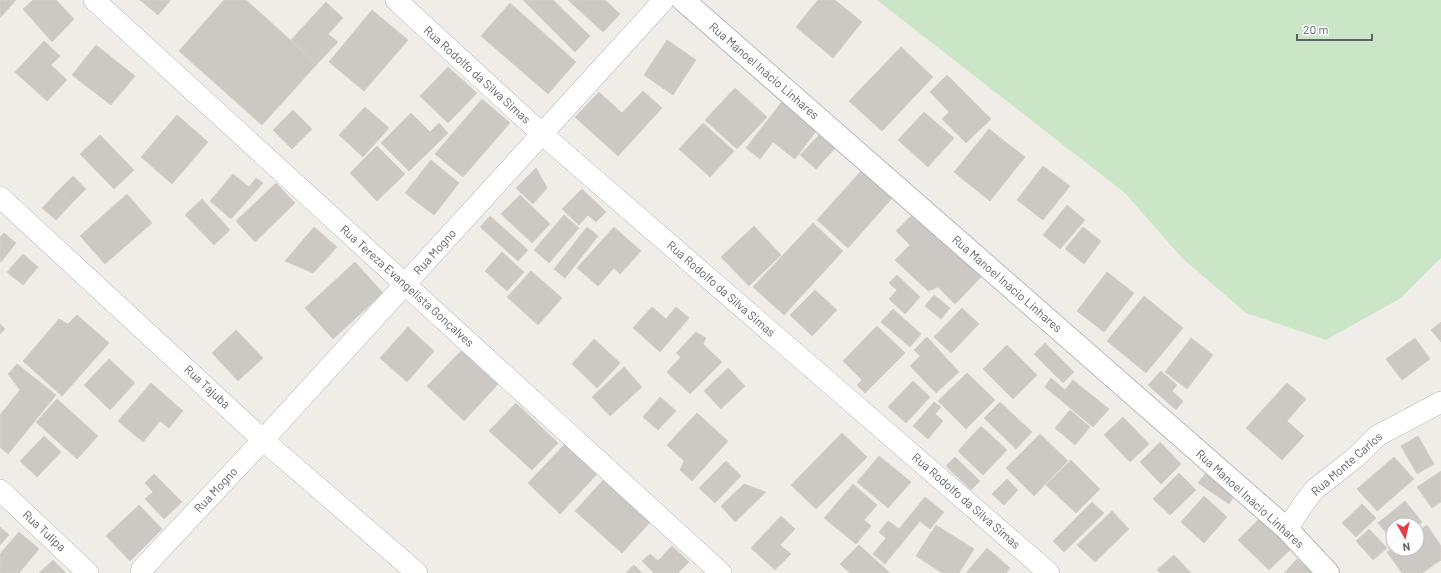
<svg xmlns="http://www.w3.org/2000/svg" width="1441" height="573" font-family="Barlow,sans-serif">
<rect width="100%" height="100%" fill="#f0ede8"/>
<!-- green -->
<path fill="#cbe6c7" d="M877 0H1441V258L1401 298 1326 340 1246 313 1182 258 1125 193Z"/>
<!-- building -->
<g fill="#ccc8c4" stroke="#d5cfc7">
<path d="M0 0H16L0 18Z"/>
<path d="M33 0H56L74 19 52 42 23 9Z"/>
<path d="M140 0H171L158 15Z"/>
<path d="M224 0H246L317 64 262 125 179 51Z"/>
<path d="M523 0H553L590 36 575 52Z"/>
<path d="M568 0H605L620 14 603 32Z"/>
<path d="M818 0H835L862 22 833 58 796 27Z"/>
<path d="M326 2 343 18 328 34 338 42 317 64 291 40Z"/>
<path d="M510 3 576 62 548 94 481 36Z"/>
<path d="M372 10 408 40 364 91 329 62Z"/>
<path d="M667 40 696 60 673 95 644 75Z"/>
<path d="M44 41 60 56 51 65 67 80 47 101 15 72Z"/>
<path d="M96 45 135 76 111 105 72 75Z"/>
<path d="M901 47 933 77 882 131 849 101Z"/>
<path d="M448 67 477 93 448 123 420 96Z"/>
<path d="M947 75 991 119 966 143 942 119 949 112 930 92Z"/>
<path d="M735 88 767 117 737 149 705 120Z"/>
<path d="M643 91 662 108 618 156 575 117 599 92 622 113Z"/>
<path d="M482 99 510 123 463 177 435 154Z"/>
<path d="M784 99 820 126 795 159 773 142 760 159 746 148Z"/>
<path d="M365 107 389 128 363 157 339 135Z"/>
<path d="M293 110 312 129 292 149 273 130Z"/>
<path d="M924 112 954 138 928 167 898 140Z"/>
<path d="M411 113 430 132 439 123 448 133 409 171 381 143Z"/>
<path d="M177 115 208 142 172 184 141 157Z"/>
<path d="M703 123 734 151 710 177 679 149Z"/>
<path d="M989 129 1025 157 990 201 954 172Z"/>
<path d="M821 133 836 147 816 169 800 155Z"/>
<path d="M100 135 134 170 114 189 80 154Z"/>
<path d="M377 146 405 174 377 201 350 173Z"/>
<path d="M431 160 459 183 434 215 405 193Z"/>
<path d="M1043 166 1070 186 1043 220 1017 200Z"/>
<path d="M536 168 547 188 533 204 516 188Z"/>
<path d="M862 170 893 197 848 248 817 220Z"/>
<path d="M233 174 249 187 256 178 263 183 231 219 210 201Z"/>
<path d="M73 176 86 189 71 204 58 191Z"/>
<path d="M276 183 295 203 255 242 236 221Z"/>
<path d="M582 189 606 212 596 222 588 215 579 225 562 209Z"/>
<path d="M58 191 71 204 56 220 42 208Z"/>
<path d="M127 194 152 223 105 264 80 236Z"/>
<path d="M520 195 550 224 532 243 501 214Z"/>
<path d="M202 199 230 230 214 245 185 215Z"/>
<path d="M1067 205 1085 220 1060 249 1043 235Z"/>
<path d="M916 211 982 276 955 304 938 287 928 291 895 260 910 245 896 231Z"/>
<path d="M564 215 579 228 549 263 534 250Z"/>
<path d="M490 216 528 250 518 261 480 227Z"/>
<path d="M813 223 843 251 784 315 753 287Z"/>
<path d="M754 226 781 255 749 286 721 257Z"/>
<path d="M314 227 337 247 313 273 285 261Z"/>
<path d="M587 227 598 236 565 278 554 269Z"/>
<path d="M614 227 641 251 620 274 614 268 598 286 577 268Z"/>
<path d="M1083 227 1101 241 1084 264 1065 249Z"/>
<path d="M4 233 16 243 1 262 0 261V237Z"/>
<path d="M502 252 524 272 507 291 485 271Z"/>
<path d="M23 254 38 267 23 285 7 272Z"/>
<path d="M355 262 383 293 333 339 305 308Z"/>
<path d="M531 271 562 298 538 325 507 297Z"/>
<path d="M1107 272 1134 293 1104 332 1077 311Z"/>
<path d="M897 275 920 297 905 314 889 299 897 290 889 283Z"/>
<path d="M815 290 837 310 812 336 790 315Z"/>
<path d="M934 295 950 308 941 319 925 306Z"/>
<path d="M1144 296 1183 328 1146 373 1107 341Z"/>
<path d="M652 307 666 319 676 307 689 318 660 352 633 328Z"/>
<path d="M962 308 979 324 951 353 934 337Z"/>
<path d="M893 309 921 334 910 347 881 322Z"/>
<path d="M77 315 109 343 62 396 23 361 59 319 68 324Z"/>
<path d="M1441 322V342L1431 330Z"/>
<path d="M0 324 5 329 0 334Z"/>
<path d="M877 326 905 353 865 393 857 385 862 380 843 361Z"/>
<path d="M408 327 434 351 407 382 380 358Z"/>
<path d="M236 330 263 358 238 381 212 353Z"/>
<path d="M696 332 706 338 703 344 722 362 690 394 667 372 681 357 676 353Z"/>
<path d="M927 337 959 372 936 393 910 366 920 356 914 350Z"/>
<path d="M1191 338 1213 355 1187 389 1165 372Z"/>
<path d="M1415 338 1430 359 1402 380 1386 359Z"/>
<path d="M594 339 620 363 597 388 572 364Z"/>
<path d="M1045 343 1074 372 1063 383 1034 354Z"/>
<path d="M1007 345 1037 375 1013 399 983 369Z"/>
<path d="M464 348 500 382 464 421 427 386Z"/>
<path d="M109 359 135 383 110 410 84 385Z"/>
<path d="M17 364 56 395 8 454 0 447V415L20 390 8 374Z"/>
<path d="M624 367 642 387 610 416 592 397Z"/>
<path d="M728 368 745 386 721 409 704 391Z"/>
<path d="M1161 371 1177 385 1172 391 1183 401 1176 410 1148 385Z"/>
<path d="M967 373 995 400 966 429 938 401Z"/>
<path d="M1051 378 1065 390 1073 380 1109 409 1093 427 1045 387Z"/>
<path d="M913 381 930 397 906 423 888 407Z"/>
<path d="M151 383 183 411 169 428 160 421 143 442 118 421Z"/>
<path d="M1287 383 1306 399 1287 421 1304 436 1282 460 1246 428Z"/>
<path d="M660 397 676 411 658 430 643 417Z"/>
<path d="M57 399 98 436 77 459 36 422Z"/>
<path d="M934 402 941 407 935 414 943 421 928 439 913 426Z"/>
<path d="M1000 402 1032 432 1016 449 984 418Z"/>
<path d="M516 403 558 443 532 470 489 431Z"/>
<path d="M1070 410 1090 427 1075 445 1055 428Z"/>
<path d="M697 413 728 441 692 481 680 470 684 461 667 445Z"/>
<path d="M1123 417 1149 444 1130 462 1104 435Z"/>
<path d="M981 426 1007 450 983 475 958 451Z"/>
<path d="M842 433 867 457 816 509 791 485Z"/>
<path d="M1040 434 1068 461 1034 496 1006 468Z"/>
<path d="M44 436 61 452 37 477 20 461Z"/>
<path d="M1418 436 1434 464 1417 474 1401 446Z"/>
<path d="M1160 442 1181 464 1161 484 1140 462Z"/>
<path d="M566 443 598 473 560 514 528 483Z"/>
<path d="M879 456 911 482 888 508 857 482Z"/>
<path d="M955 457 980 481 971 490 946 466Z"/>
<path d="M1394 457 1414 479 1377 511 1357 489Z"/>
<path d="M1071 460 1100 489 1076 513 1046 485Z"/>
<path d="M726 461 741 476 715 503 699 488Z"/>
<path d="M1441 471V502L1432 508 1417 487Z"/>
<path d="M1179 473 1196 490 1170 515 1153 499Z"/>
<path d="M1206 473 1236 493 1229 504 1198 483Z"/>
<path d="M154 474 182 502 164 519 145 499 153 492 145 483Z"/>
<path d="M605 478 652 520 622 553 575 511Z"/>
<path d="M1007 479 1018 490 1004 505 992 494Z"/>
<path d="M744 484 766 492 735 522 721 506Z"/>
<path d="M853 484 877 505 864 520 871 526 856 544 824 518Z"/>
<path d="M1204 496 1227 517 1204 543 1181 522Z"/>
<path d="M925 497 944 512 930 529 920 521 885 564 873 554 886 538 879 532 888 521 899 529Z"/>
<path d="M1405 501 1422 522 1417 526V525H1393V541L1378 523Z"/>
<path d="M1092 502 1104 513 1064 552 1053 541Z"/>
<path d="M1362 504 1376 518 1356 537 1342 523Z"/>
<path d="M139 505 162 529 130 561 106 536Z"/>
<path d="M1112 511 1129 529 1095 562 1077 545Z"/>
<path d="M781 516 795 529 780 545 791 554 775 570 751 548Z"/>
<path d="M1260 518 1291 549 1269 570 1238 540Z"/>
<path d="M936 525 974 549 959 573H942L916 556Z"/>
<path d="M1427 525 1441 546V560L1422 573H1402L1387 552 1393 548 1417 549V532Z"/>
<path d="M0 527 9 535 0 545Z"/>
<path d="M1369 529 1387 548 1373 560 1356 541Z"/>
<path d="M19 532 39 549 19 573H0V554Z"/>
<path d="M859 545 890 573H850L840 564Z"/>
<path d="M672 546 689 562 678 573H654L642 561 650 554 658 561Z"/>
<path d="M987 548 1010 568 1006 573H966Z"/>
<path d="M1174 555 1191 573H1160L1157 570Z"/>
<path d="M1297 559 1313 573H1284Z"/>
<path d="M53 560 66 573H39Z"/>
<path d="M634 565 642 573H626Z"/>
</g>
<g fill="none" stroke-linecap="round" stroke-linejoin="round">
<!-- street casing -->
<g stroke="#b3b6b9" stroke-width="22">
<g id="street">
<path d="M94 0 721 573"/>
<path d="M396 0 542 134 1049 573"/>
<path d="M0 197 263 440 417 573"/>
<path d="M0 490 88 573"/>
<path d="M1287 529 1302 506 1314 490 1356 457 1377 436 1441 402"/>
<path d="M141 573 142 569 263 440 664 0"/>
</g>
</g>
<!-- secondary casing -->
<g stroke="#b4b8bb" stroke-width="24">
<path id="secondary" d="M683 0 1287 529 1328 573"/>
</g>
<!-- street -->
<use href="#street" stroke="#fff" stroke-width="21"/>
<!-- secondary -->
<use href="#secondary" stroke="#fff" stroke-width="22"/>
</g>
<g text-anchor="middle" stroke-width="3" stroke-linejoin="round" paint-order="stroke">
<!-- street labels -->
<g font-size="12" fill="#5f6467" stroke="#fff">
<text transform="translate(764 71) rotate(41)" y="4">Rua Manoel Inácio Linhares</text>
<text transform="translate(477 75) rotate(42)" y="4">Rua Rodolfo da Silva Simas</text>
<text transform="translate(435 252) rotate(-48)" y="4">Rua Mogno</text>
<text transform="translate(1007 284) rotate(41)" y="4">Rua Manoel Inácio Linhares</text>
<text transform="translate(407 286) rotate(42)" y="4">Rua Tereza Evangelista Gonçalves</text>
<text transform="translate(721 289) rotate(41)" y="4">Rua Rodolfo da Silva Simas</text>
<text transform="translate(207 387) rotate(43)" y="4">Rua Tajuba</text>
<text transform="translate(1347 464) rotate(-41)" y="4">Rua Monte Carlos</text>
<text transform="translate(216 490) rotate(-47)" y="4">Rua Mogno</text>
<text transform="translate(1250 499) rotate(42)" y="4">Rua Manoel Inácio Linhares</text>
<text transform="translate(966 501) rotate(41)" y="4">Rua Rodolfo da Silva Simas</text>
<text transform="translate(44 531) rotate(43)" y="4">Rua Tulipa</text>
</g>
</g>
<!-- north arrow -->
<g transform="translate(1405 537) rotate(172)"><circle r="19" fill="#ffffff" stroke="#bfc1c2"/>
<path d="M0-3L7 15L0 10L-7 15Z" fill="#e03f47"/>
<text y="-6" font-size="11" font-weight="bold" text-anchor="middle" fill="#5f6467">N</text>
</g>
<!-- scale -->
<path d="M1297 34v6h75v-6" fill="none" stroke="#5f6467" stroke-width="2"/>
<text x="1303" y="34" font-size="12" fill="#5f6467" stroke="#ffffff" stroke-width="3" paint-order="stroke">20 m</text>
</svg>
